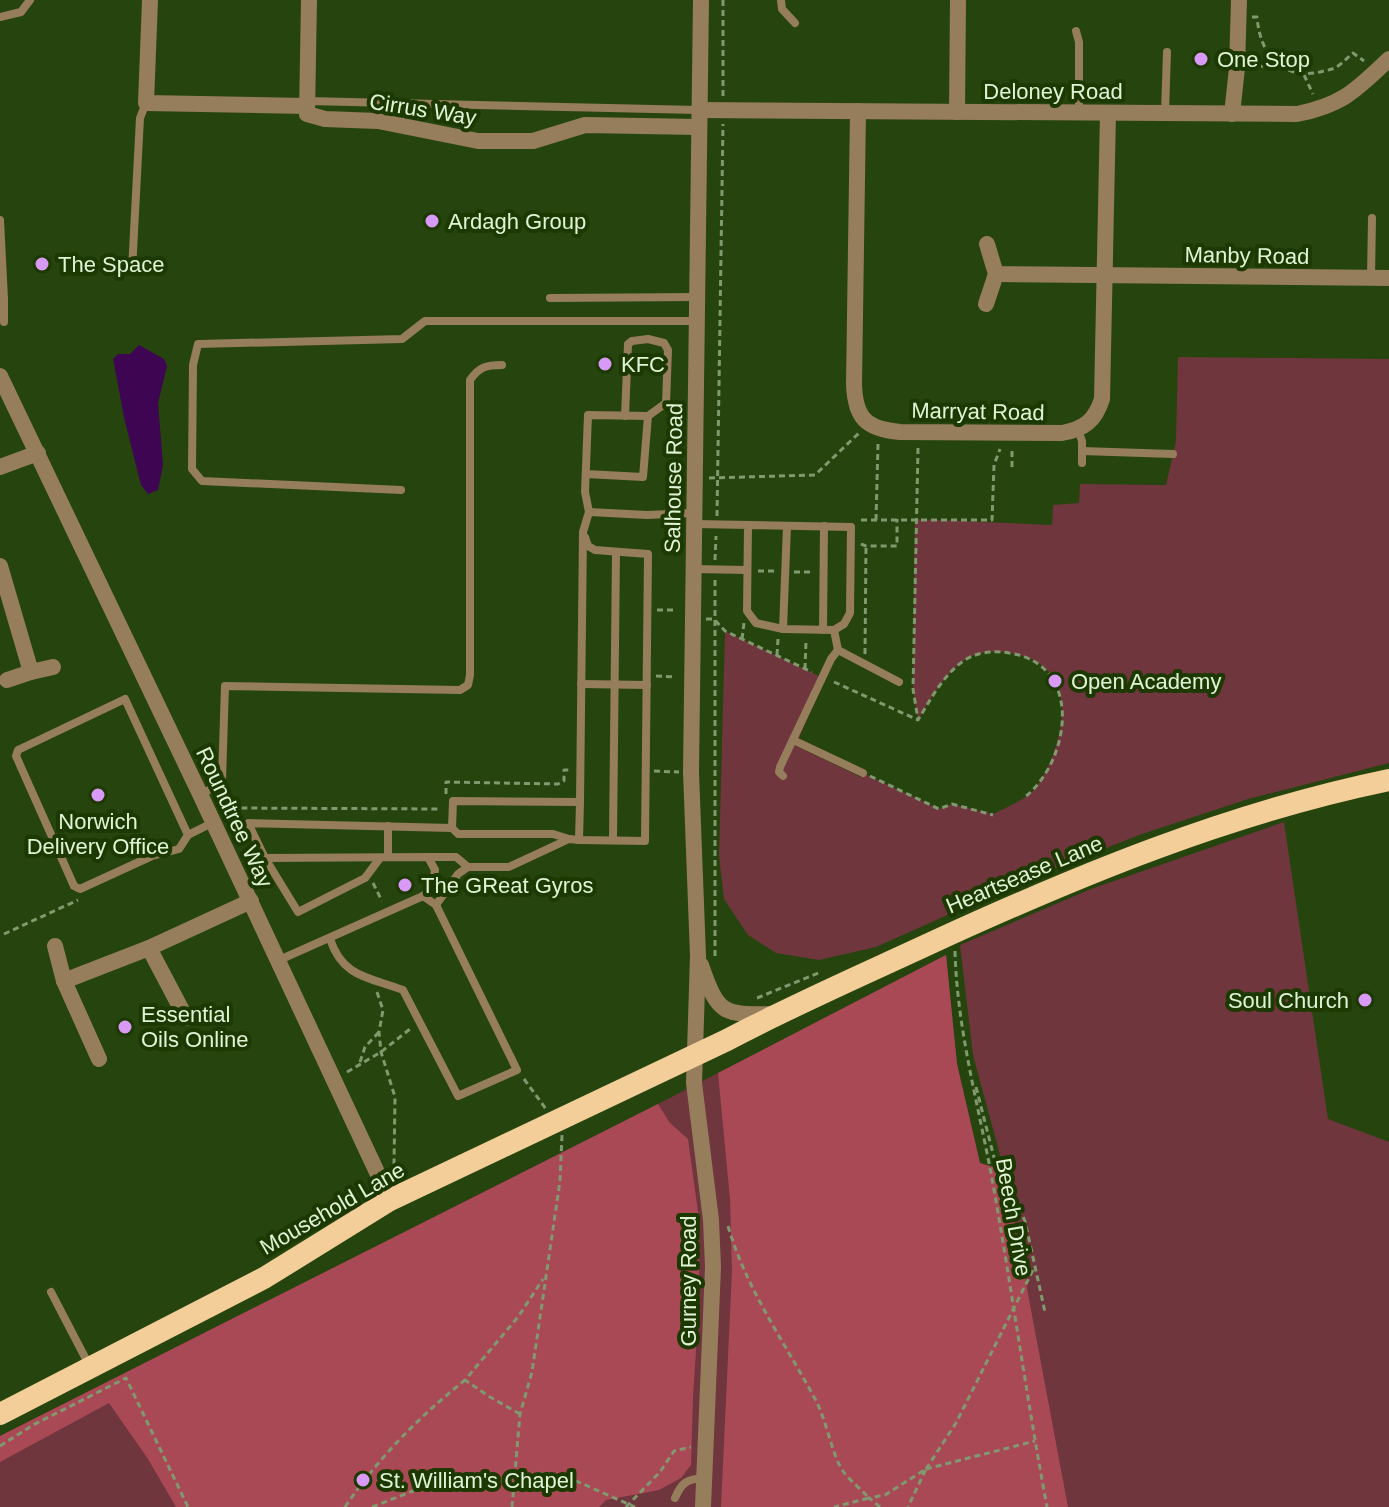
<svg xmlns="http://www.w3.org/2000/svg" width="1389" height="1507" font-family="Arial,sans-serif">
<rect width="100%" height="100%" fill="#26440e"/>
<!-- green -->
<g fill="#6f363d">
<path d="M1178 357 1389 359V763L1248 799 1139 835 1028 879 876 947 819 960 776 953 748 935 724 899 719 856 725 631 823 678 796 746 861 777 863 773 939 809 952 804 993 814C1006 807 1024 801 1035 789 1042 780 1048 767 1052 757 1070 711 1068 661 1009 653 993 650 976 652 962 662 943 676 930 700 918 720L913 689 915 519 1052 525 1053 505 1079 503 1080 484 1166 485 1176 441Z"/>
<path d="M1284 822 1328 1119 1389 1142V1507H0V1436L658 1104 946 955 957 1064 980 1163 1004 1170 973 1055 960 945 1091 889Z"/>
</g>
<!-- forest -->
<g fill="#aa4956">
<path d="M946 955 957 1064 980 1163 1005 1171 1068 1507H721L732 1271 730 1199 718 1073Z"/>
<path d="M658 1104 670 1123 688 1139 699 1219V1304L693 1397 691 1465 681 1478 659 1490 606 1500 599 1507H176L148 1459 109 1403 0 1462V1436Z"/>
</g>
<!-- water -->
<path fill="#3d0552" d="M139 345 164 359 167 366 158 403 163 465 158 490 148 494 141 485 124 417 113 359 118 354H130Z"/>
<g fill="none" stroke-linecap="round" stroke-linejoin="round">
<!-- path -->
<g stroke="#80996f" stroke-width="3" stroke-dasharray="6 4" stroke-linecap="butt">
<path d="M1252 17H1257C1260 54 1281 80 1320 72 1326 70 1333 70 1338 66 1344 62 1348 57 1353 53L1364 61"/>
<path d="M1251 67 1279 65"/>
<path d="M1304 75 1313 94"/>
<path d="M723 96V0"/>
<path d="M918 448 913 689 918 720"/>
<path d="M1012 467V447"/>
<path d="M709 478 815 475 860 432"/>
<path d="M717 516 723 124"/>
<path d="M861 520H992L994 465 1000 449"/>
<path d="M876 520 878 444"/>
<path d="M861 544 866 546H897V519"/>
<path d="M715 560 716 536"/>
<path d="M758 571H774"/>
<path d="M794 572H814"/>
<path d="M715 580V960"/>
<path d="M657 610H677"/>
<path d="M706 619H714L725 631 812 672"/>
<path d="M742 639 744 623"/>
<path d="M865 654 866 546"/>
<path d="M777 655 778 639"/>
<path d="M805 669 806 641"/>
<path d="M656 676 676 677"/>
<path d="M834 682 918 720C930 700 943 676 962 662 976 652 993 650 1009 653 1084 664 1071 760 1025 797"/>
<path d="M654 771 679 772"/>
<path d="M870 776 939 809 952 804 993 815"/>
<path d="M446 794V782L558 784 564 781V770H571"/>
<path d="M222 804 235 808 441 809"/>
<path d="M373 883 382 901"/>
<path d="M4 934 78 900"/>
<path d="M955 951C957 1030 979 1107 993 1184 1012 1291 1027 1400 1047 1507"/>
<path d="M377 992 383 1010 379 1032 381 1052 395 1097 394 1165 391 1166"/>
<path d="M757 998 821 972"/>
<path d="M360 1062 365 1047 379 1032"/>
<path d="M347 1072 381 1052 410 1029"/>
<path d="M524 1079 546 1109"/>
<path d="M976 1087 998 1173 1009 1186 1025 1221 1045 1312"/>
<path d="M728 1226C746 1288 783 1340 814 1397 826 1417 832 1456 843 1471 850 1481 861 1489 869 1498L834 1507"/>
<path d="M520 1414 490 1397 465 1380 518 1317 543 1279"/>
<path d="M0 1446 33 1425 126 1378 188 1507"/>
<path d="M926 1469 956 1423 1034 1268"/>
<path d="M926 1469 1035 1441"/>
<path d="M345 1507C378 1458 419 1417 465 1380"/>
<path d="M372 1507 436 1482 479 1483 544 1473 567 1477 635 1507"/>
<path d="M512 1507 520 1414 532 1372 560 1181 562 1135"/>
<path d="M626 1507 660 1472 674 1451 691 1447"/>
<path d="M880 1507 869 1498 885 1495 926 1469 908 1507"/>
</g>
<!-- service -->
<g stroke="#967d5b" stroke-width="8">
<path d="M781 0 782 9 795 23"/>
<path d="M0 17 21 12 30 0"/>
<path d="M1076 31 1079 42V112"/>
<path d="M307 101 698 110"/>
<path d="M1165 113 1167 52"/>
<path d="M0 220 4 299 0 300"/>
<path d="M132 270 140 118 146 103"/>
<path d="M1371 278 1372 218"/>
<path d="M550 298 698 297"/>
<path d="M4 299V322"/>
<path d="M625 416 628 344 632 341 648 339 664 343 668 350 666 403 648 416"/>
<path d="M1078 430 1082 441V463"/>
<path d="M1082 451 1173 454"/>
<path d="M401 490 202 481 192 469 193 365 198 344 402 339 425 321H697"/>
<path d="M589 512 647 515 694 513"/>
<path d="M694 524 851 527 850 613 844 624 834 630 783 629 756 623 747 611 748 526"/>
<path d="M693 569 747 570"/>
<path d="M783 629 787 526"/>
<path d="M823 630 824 526"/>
<path d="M834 630 838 650 899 682"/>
<path d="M581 684 647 685"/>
<path d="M793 740 863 773"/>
<path d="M783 776 779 772 780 767 831 659 838 650"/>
<path d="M201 794 215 787 222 780 225 686 460 690 468 685 470 675V380C479 367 486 365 502 365"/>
<path d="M580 802 579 840 645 841 648 554 595 550 588 546 585 537"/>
<path d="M452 828 458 834H553L569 839"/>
<path d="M188 835 125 699 18 750 16 756 74 886 80 889 152 856 179 849 188 835 212 823"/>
<path d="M613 840 616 552"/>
<path d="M388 857V826"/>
<path d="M428 857H456L468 867H509L569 839 579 840"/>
<path d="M265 858 298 912 365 878 380 858"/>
<path d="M436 905 458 874 468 867"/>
<path d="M330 939C343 978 369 977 403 990L458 1096 517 1070 436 905 423 896"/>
<path d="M277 961 423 896 432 889 435 870 428 857 265 858 248 823 452 828 453 801 580 802 583 532 589 512 585 492 588 415 648 416 643 477 586 474"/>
<path d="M51 1292 89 1365"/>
<path d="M675 1498C682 1482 687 1479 704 1478"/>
</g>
<!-- minor -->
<g stroke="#967d5b" stroke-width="16">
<path d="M150 0 146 103 307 106"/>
<path d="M309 0 307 114 325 119 378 121 478 141H533L585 125 699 127"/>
<path d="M699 110 1297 114C1343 105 1356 90 1389 59"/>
<path d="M858 111 854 384C855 418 866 429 900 432L1062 433C1084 429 1095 421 1102 399L1108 113"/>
<path d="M957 112 958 0"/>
<path d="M1232 114 1237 68 1239 0"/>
<path d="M987 244 996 274 1389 278"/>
<path d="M986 304 996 274"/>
<path d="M0 376 200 794 390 1200"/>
<path d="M0 467 38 453"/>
<path d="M0 566 31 672 7 680"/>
<path d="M31 672 53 667"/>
<path d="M55 946 64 981 99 1059"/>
<path d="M149 948 186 1018"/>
<path d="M64 981 149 948 251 901"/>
</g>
<!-- tertiary -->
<g stroke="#967d5b" stroke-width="16">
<path d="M701 0 691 772 698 956 694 1083 711 1220 713 1267 703 1507"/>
<path d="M701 965C718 1014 722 1015 773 1014"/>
</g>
<!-- trunk -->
<path stroke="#f4ce99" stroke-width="22" d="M0 1414 264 1278 390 1200 727 1040C793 1005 862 975 931 943 1079 875 1229 813 1389 780"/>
</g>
<!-- markers -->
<g fill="#d99af7" stroke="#1c3902" stroke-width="3">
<circle cx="1201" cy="59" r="8"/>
<circle cx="432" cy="221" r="8"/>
<circle cx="42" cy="264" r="8"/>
<circle cx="605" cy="364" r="8"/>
<circle cx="1055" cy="681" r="8"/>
<circle cx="98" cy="795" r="8"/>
<circle cx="405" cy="885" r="8"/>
<circle cx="1365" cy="1000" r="8"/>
<circle cx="125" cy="1027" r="8"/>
<circle cx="363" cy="1480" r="8"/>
</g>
<g text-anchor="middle" stroke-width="8" stroke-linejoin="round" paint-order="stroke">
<!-- poi labels -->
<g font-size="22" fill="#e1f3d6" stroke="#1c3902" text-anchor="start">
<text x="1217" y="67">One Stop</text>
<text x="448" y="229">Ardagh Group</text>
<text x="58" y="272">The Space</text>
<text x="621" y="372">KFC</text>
<text x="1071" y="689">Open Academy</text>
<text x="98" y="829" text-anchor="middle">Norwich<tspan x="98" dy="25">Delivery Office</tspan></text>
<text x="421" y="893">The GReat Gyros</text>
<text x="1349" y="1008" text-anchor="end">Soul Church</text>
<text x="141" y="1022">Essential<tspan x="141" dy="25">Oils Online</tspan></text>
<text x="379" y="1488">St. William's Chapel</text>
</g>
<!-- street labels -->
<g font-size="22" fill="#e1f3d6" stroke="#1c3902">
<text x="1053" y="99">Deloney Road</text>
<text transform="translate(423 109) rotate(9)" y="8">Cirrus Way</text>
<text transform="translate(1247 255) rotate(1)" y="8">Manby Road</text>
<text transform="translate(978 411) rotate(1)" y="8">Marryat Road</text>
<text transform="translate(673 478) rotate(-89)" y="8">Salhouse Road</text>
<text transform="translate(235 817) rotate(65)" y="8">Roundtree Way</text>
<text transform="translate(1024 874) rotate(-23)" y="8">Heartsease Lane</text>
<text transform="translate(332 1208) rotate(-30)" y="8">Mousehold Lane</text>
<text transform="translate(1014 1217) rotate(80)" y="8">Beech Drive</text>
<text transform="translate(688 1281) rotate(-90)" y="8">Gurney Road</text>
</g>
</g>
</svg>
